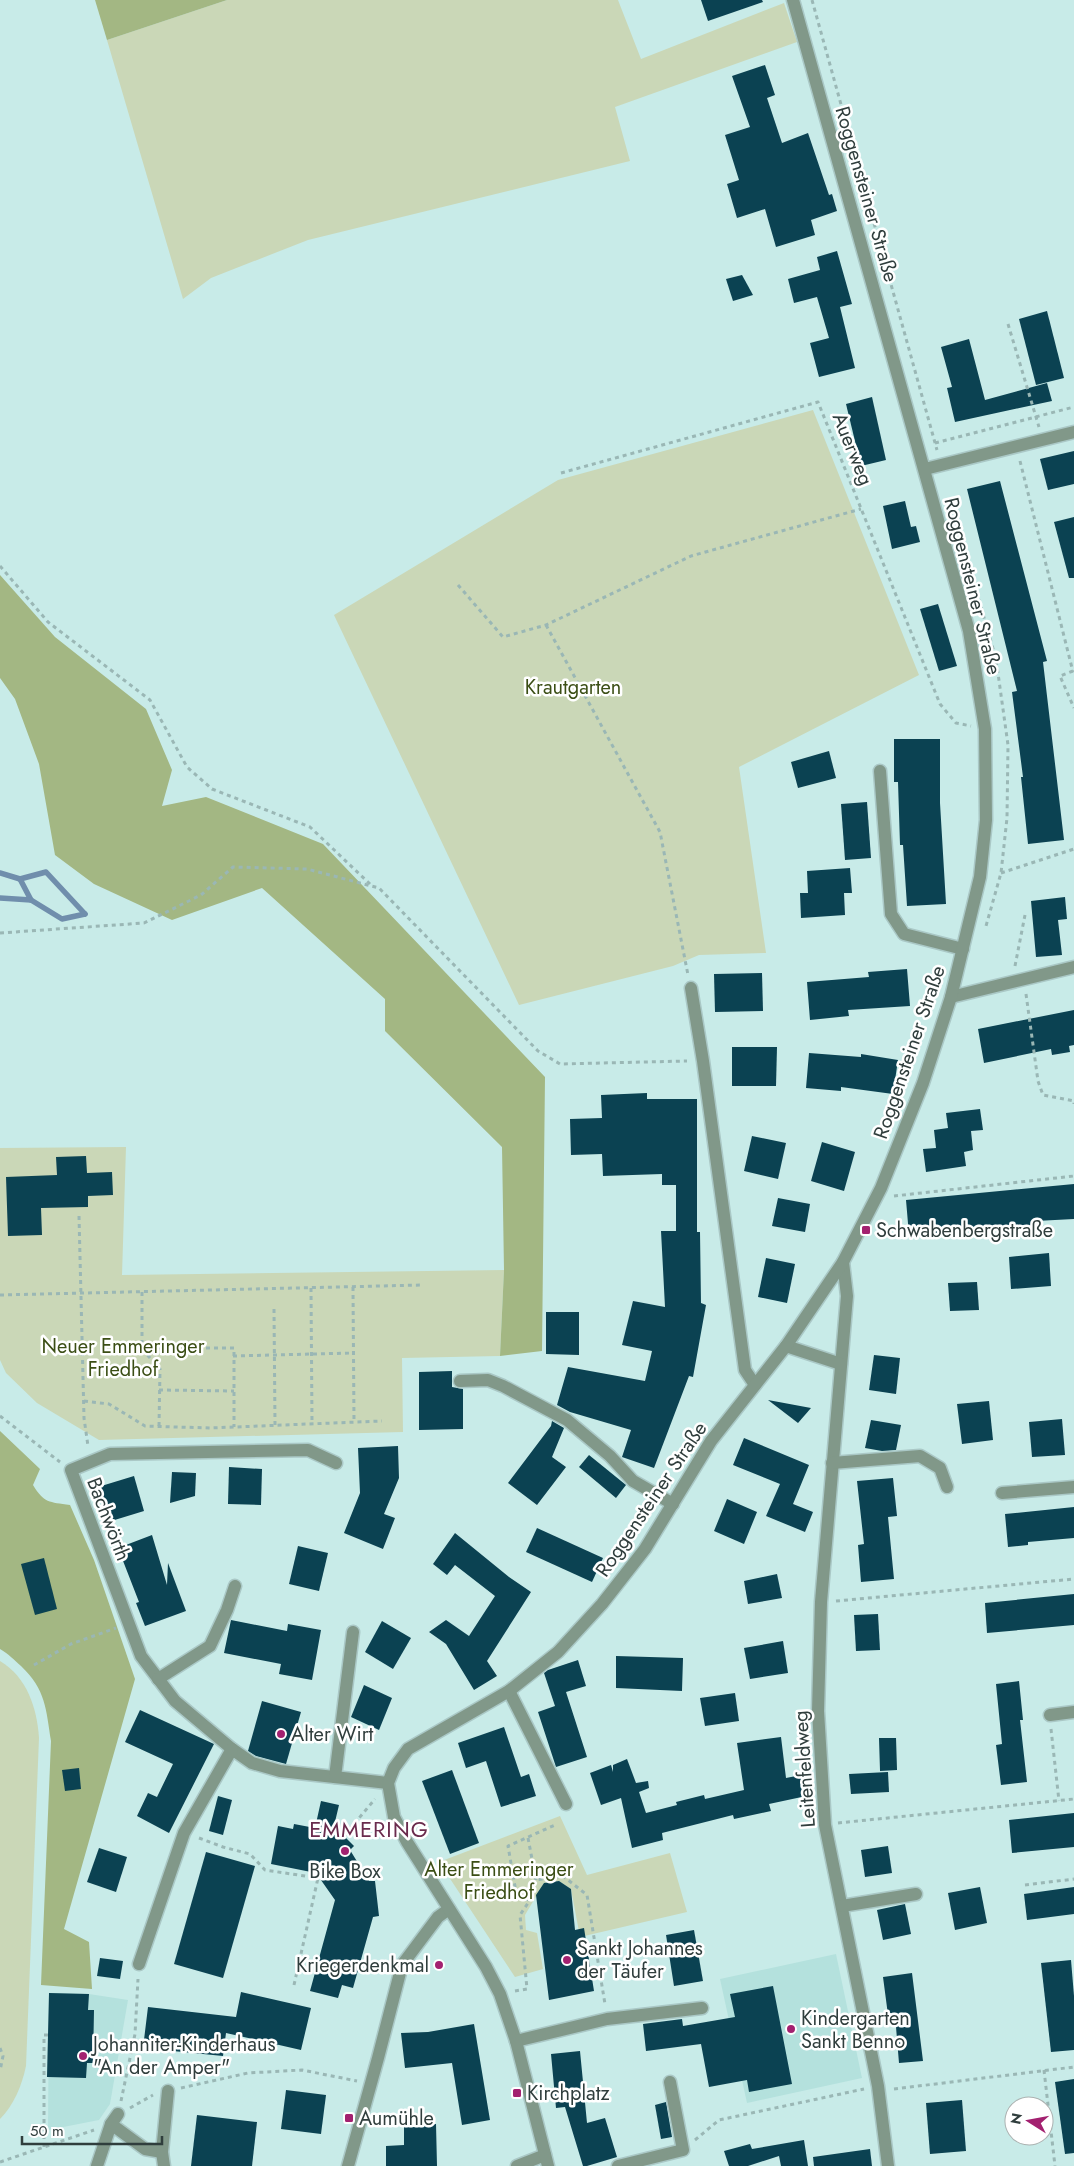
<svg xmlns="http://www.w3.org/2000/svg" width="1074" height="2166" font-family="Jost,sans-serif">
<rect width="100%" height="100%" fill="#c8ebe8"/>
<!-- built -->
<g fill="#b4e1dd">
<path d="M836 1954 862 2078 747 2103 720 1979Z"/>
<path d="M49 1993 89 1994 128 2000 110 2104 99 2120 48 2130Z"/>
</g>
<!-- green -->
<g fill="#cad7b7">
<path d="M227 0H618L641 59 784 3 797 42 615 107 630 161 308 240 211 278 183 299 107 40Z"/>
<path d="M813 410 919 675 739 767 766 953 699 955 673 966 519 1005 334 615 558 480Z"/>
<path d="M126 1147 122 1275 504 1270 500 1356 402 1358 403 1432 99 1440 37 1403 6 1373 0 1360V1148Z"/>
<path d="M0 1661C27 1677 37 1708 39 1738L26 2066C22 2085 14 2105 0 2119Z"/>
<path d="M560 1816 587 1875 670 1853 687 1912 580 1937 571 1889 559 1881 544 1883 525 1915 526 1930 537 1933 543 1969 515 1977 439 1862Z"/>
</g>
<!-- forest -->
<g fill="#a3b783">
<path d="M95 0H227L107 40Z"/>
<path d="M0 575 55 637 146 709 172 770 162 806 206 797 323 844 545 1077 542 1351 500 1356 504 1270 502 1147 385 1031V999L262 888 172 920 94 884 55 855 39 764 15 699 0 678Z"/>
<path d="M0 1431 40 1469 33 1485C44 1503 49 1502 70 1505L94 1560 135 1679 64 1929 89 1942 92 1989 41 1985 51 1741C46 1709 46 1690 21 1666 14 1660 9 1654 0 1649Z"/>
</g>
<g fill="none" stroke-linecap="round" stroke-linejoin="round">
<!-- stream -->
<g stroke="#708eac" stroke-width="5.5">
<path d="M0 873 20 879 46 872 85 914"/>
<path d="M20 879 31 900"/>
<path d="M0 898 31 900 62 919 85 914"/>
</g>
</g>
<!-- building -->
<g fill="#0b4252">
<path d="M701 0H762L763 2 708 21Z"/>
<path d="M765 65 775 95 767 98 782 143 808 133 829 195 832 194 837 211 811 220 815 235 776 247 765 209 737 218 727 184 739 180 725 135 750 127 732 76Z"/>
<path d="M837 251 852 304 840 307 855 368 819 377 810 343 829 338 817 297 794 303 788 279 820 270 817 257Z"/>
<path d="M742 275 753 295 733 301 726 279Z"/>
<path d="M1047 311 1064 378 1036 385 1019 319Z"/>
<path d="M969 339 985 400 1047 383 1052 401 955 422 947 388 952 387 941 347Z"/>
<path d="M872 397 886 460 861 466 846 404Z"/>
<path d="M1074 451V484L1048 490 1040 459Z"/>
<path d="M1000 481 1047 661 1043 662 1064 840 1028 844 1021 777H1023L1012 692 1017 691 967 489Z"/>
<path d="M905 501 911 527 916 526 920 542 892 549 883 506Z"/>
<path d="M1074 517V578H1069L1054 522Z"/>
<path d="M938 604 957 666 939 671 920 609Z"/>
<path d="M894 739H940V803L946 904 907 906 903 845H900L898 782H894Z"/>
<path d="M829 751 836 778 798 788 791 762Z"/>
<path d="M867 802 871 858 845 860 841 804Z"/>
<path d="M850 868 852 893H844L845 915 801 918 800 893H808L807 871Z"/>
<path d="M1065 897 1067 919 1058 920 1062 955 1036 957 1031 901Z"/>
<path d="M907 969 910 1006 848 1010 849 1016 810 1020 807 982 869 977 868 972Z"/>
<path d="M762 973 763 1011 715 1012 714 974Z"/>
<path d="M1074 1010V1045L1069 1046 1070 1052 1052 1055 1051 1049 984 1063 978 1029Z"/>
<path d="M732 1047H777L776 1086H732Z"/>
<path d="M809 1053 861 1057V1054L898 1060 893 1094 841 1087V1091L806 1088Z"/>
<path d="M647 1093V1099H697V1232H700L701 1303 706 1305 693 1377 689 1376 654 1468 622 1457 631 1430 570 1412 557 1405 568 1367 645 1381 652 1351 622 1345 633 1301 665 1307 661 1231H676V1185H662V1174L603 1176 602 1154 571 1155 570 1119 602 1118 601 1095Z"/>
<path d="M980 1109 983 1130 971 1131 973 1150 964 1152 966 1166 926 1172 923 1149 936 1148 934 1130 948 1128 946 1113Z"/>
<path d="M752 1136 786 1143 778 1179 744 1171Z"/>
<path d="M822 1142 855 1152 844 1191 811 1181Z"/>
<path d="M86 1156 87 1173 112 1172 113 1195 88 1196V1207L41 1208 42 1235 8 1236 6 1177 57 1175 56 1157Z"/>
<path d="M1074 1184V1219L1036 1221V1225L991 1229 909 1235 906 1200Z"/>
<path d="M778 1198 810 1204 805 1232 772 1226Z"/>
<path d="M1049 1253 1051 1286 1011 1289 1009 1257Z"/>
<path d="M766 1258 795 1264 787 1303 758 1297Z"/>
<path d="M977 1282 979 1310 950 1311 948 1283Z"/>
<path d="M546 1312H579V1355L546 1354Z"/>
<path d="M874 1355 900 1358 896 1394 869 1390Z"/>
<path d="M452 1371V1387L463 1389V1429L419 1430V1372Z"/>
<path d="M768 1400 811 1408 798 1423Z"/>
<path d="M989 1401 993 1440 962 1444 957 1404Z"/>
<path d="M1062 1419 1065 1455 1032 1457 1029 1422Z"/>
<path d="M871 1420 901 1425 896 1450 882 1451 865 1448Z"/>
<path d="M552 1421 564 1428 552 1457 566 1467 537 1505 508 1483 551 1426Z"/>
<path d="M744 1438 809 1465 793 1504 813 1512 805 1532 766 1516 780 1484 733 1465Z"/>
<path d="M398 1446 399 1478 384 1514 395 1518 383 1549 344 1533 360 1493 358 1448Z"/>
<path d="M589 1455 626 1485 616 1498 579 1467Z"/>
<path d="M229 1467 262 1469 261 1505 228 1504Z"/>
<path d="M172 1472 196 1473 195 1496 170 1503Z"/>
<path d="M134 1476 144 1511 108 1522 98 1487Z"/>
<path d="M893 1478 897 1516 888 1517 894 1579 861 1582 858 1545 864 1544 857 1481Z"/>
<path d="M727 1499 757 1512 744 1544 714 1531Z"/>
<path d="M1074 1507V1538L1028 1542V1545L1008 1547 1005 1514Z"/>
<path d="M537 1528 603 1558 592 1582 526 1552Z"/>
<path d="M455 1533 509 1577 531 1592 487 1661 497 1676 474 1690 446 1644 429 1632 446 1620 469 1636 495 1596 455 1565 447 1575 433 1564Z"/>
<path d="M152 1535 167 1585 168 1563 186 1611 145 1626 136 1603 139 1602 118 1548Z"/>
<path d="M298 1546 328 1553 319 1591 289 1584Z"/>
<path d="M44 1558 57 1609 35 1615 21 1564Z"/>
<path d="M777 1574 782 1598 748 1604 744 1581Z"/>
<path d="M1074 1594V1625L987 1633 985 1603Z"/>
<path d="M878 1614 880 1650 856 1651 854 1615Z"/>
<path d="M231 1620 287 1631 288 1624 321 1630 312 1680 279 1674 281 1664 224 1653Z"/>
<path d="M382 1621 411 1638 393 1669 365 1652Z"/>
<path d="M783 1641 788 1673 750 1679 744 1648Z"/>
<path d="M616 1656 683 1658 682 1691 616 1688Z"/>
<path d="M578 1660 586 1686 566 1692 587 1757 556 1767 538 1712 555 1706 544 1673 548 1670Z"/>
<path d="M1019 1681 1023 1720H1020L1027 1782 1001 1785 996 1745 1002 1744 996 1684Z"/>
<path d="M364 1685 392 1698 379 1730 351 1717Z"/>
<path d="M735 1693 739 1721 705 1726 700 1698Z"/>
<path d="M262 1701 301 1712 286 1764 256 1756 248 1751Z"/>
<path d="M140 1710 214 1744 169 1833 137 1816 148 1793 157 1797 173 1764 125 1742Z"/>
<path d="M504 1727 521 1777 529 1774 536 1796 501 1807 486 1761 466 1768 458 1743Z"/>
<path d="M781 1737 786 1778 806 1774 811 1795 769 1804 771 1811 734 1819 733 1815 662 1833 663 1840 632 1848 621 1798 601 1805 590 1773 611 1765 613 1772V1765L627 1759 636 1783 648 1781 649 1788 639 1792 646 1813 677 1805 676 1802 704 1795 705 1799 744 1790 737 1743Z"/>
<path d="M879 1738H896L897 1770 880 1771Z"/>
<path d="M79 1768 81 1789 65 1791 62 1770Z"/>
<path d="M452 1770 479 1843 450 1854 422 1781Z"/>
<path d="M888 1772 889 1792 851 1794 849 1774Z"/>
<path d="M218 1796 232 1800 223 1835 209 1831Z"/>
<path d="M321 1801 339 1805 334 1826 354 1846 350 1850 369 1881H375L379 1916 373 1917 353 1988 342 1985 338 1998 310 1991 335 1900 316 1873 271 1864 278 1826 293 1829 294 1824 315 1828Z"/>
<path d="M1074 1813V1847L1012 1853 1009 1820Z"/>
<path d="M888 1846 892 1873 865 1877 861 1850Z"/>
<path d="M99 1848 127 1857 116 1892 87 1882Z"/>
<path d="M206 1852 255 1866 223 1978 174 1964Z"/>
<path d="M559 1881 571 1889 575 1930 584 1928 594 1991 549 2000 536 1895 544 1883Z"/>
<path d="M980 1887 987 1923 955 1930 948 1893Z"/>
<path d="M1074 1887V1914L1027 1920 1024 1894Z"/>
<path d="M905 1904 911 1934 883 1940 877 1910Z"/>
<path d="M694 1930 703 1981 674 1986 666 1935Z"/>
<path d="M100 1958 123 1961 120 1979 97 1976Z"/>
<path d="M1071 1960 1074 1996V2050L1051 2052 1041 1963Z"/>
<path d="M912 1973 923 2061 899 2063 895 2015H888L883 1977Z"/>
<path d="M773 1986 792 2084 749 2092 747 2080 709 2087 701 2044 646 2051 643 2024 682 2019 683 2026 735 2017 730 1994Z"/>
<path d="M241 1992 311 2008 301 2050 226 2033 223 2056 143 2048 148 2007 236 2017Z"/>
<path d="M49 1993 89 1994 88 2010H94L93 2063H87L86 2078 47 2077Z"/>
<path d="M474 2024 490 2120 462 2125 452 2063 405 2068 401 2033 428 2032Z"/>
<path d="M580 2051 587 2123 605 2118 617 2157 587 2166H583L565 2107 556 2108 551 2054Z"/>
<path d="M1074 2079V2153L1065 2154 1055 2082Z"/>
<path d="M286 2090 326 2095 321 2134 281 2129Z"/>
<path d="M962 2100 966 2151 930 2154 926 2103Z"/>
<path d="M666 2102 672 2137 661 2139 655 2105Z"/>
<path d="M197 2115 257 2122 252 2166H191Z"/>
<path d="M436 2124 437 2166H386V2146L404 2145V2125Z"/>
<path d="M804 2140 808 2166H781L779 2156 748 2166H729L724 2151 750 2144 752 2149Z"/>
<path d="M870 2149 872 2166H814L813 2157Z"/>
</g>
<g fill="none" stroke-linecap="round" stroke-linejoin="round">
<!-- minor casing -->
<g stroke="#aac8c6" stroke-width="15">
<g id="minor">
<path d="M925 469 1074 432"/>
<path d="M880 771 891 914 904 934 963 949"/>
<path d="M691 988 703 1061 745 1370 755 1385"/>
<path d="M951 997 1074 967"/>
<path d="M843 1262 847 1296 821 1602 818 1711 825 1825 878 2086 888 2166"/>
<path d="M786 1346 841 1364"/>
<path d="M460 1381 488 1380 503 1386 567 1420 610 1456 633 1481 673 1504"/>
<path d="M336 1463 308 1450 110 1454 71 1470 141 1656 175 1701 232 1749 252 1763 280 1771 388 1783"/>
<path d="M832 1463 920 1456 940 1468 947 1487"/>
<path d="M1002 1493 1074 1487"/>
<path d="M158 1679 210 1646 227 1610 235 1586"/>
<path d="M509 1691 566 1804"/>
<path d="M1050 1715 1074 1712"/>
<path d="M335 1777 353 1632"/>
<path d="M842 1906 916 1894"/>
<path d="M139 1964 184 1833 232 1749"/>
<path d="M516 2041 607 2019 702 2008"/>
<path d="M111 2124 145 2149 162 2152"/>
<path d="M97 2166 111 2124 118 2114"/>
<path d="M164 2166 162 2152 168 2091"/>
<path d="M348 2166 378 2058 402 1965 438 1917 449 1909"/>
<path d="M517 2166 545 2155"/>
<path d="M548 2166 516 2041 500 1994 486 1967 407 1842 394 1817 388 1783 394 1768 408 1749 509 1691 558 1652 602 1604 645 1549 711 1441 786 1346 843 1262 881 1188 923 1083 951 997 980 877 986 820 985 729 969 631 793 0"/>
<path d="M618 2166 683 2150 670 2082"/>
</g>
</g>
<!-- path -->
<g stroke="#9ab7b5" stroke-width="3" stroke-dasharray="4 4" stroke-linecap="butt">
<path d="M812 0 937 450"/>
<path d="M1008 324 1039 427"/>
<path d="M935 443 1074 407"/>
<path d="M1020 461 1073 672"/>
<path d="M561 473 818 402 940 704 956 723 971 726"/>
<path d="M961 538 996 659 1008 745 1007 818 1001 873 986 926"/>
<path d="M0 566 48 622 150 700 187 767 212 789 310 827 370 884"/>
<path d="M458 585 503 637 546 625 691 556 861 509"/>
<path d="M546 625 660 832 688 975"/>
<path d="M1073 671 1060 676 1074 708"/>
<path d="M1001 873 1074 849"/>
<path d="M0 933 144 923 201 895 233 867 307 869 379 888 538 1051 560 1064 687 1061"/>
<path d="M1015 966 1025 915"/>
<path d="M1026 994 1038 1081 1043 1095 1074 1101V1104"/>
<path d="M894 1196 1074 1176"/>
<path d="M79 1216 84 1418 88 1446"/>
<path d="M353 1287 354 1422"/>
<path d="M311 1288 312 1424"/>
<path d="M142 1292V1348H234V1427"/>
<path d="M0 1295 422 1285"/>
<path d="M274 1309 275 1425"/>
<path d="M142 1349 160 1369 159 1427"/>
<path d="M233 1356 354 1353"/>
<path d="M159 1390 234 1391"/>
<path d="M84 1401 109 1404 145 1426 210 1428 382 1421"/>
<path d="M0 1416 60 1462"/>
<path d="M836 1601 1074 1579"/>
<path d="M34 1665 71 1644 116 1628"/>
<path d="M1051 1729 1059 1801"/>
<path d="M838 1823 1074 1799"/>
<path d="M344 1836 375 1799"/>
<path d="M199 1838 223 1847 250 1854 265 1870 318 1878"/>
<path d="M528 1838 536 1880"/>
<path d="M1025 1885 1074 1879"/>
<path d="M530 1900 517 1898 508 1846 555 1825"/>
<path d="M294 1985 318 1878"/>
<path d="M515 1991 527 1989 520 1915 530 1900 536 1880 563 1876 587 1895 605 2004"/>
<path d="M0 2048 3 2056 0 2071"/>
<path d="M1044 2070 1055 2166"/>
<path d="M181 2088 248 2073 302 2070 357 2081"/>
<path d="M894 2089 1074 2067"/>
<path d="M121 2101 135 2034 138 1979"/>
<path d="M130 2108 153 2095"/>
<path d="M695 2140 719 2120 864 2089"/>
<path d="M44 2147V2035H48"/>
<path d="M0 2162 94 2130"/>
</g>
<!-- minor -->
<use href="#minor" stroke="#819889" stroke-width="12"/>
</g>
<!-- markers -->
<g fill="#a32170" stroke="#fff" stroke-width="2">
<rect x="861" y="1225" width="10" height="10" rx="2.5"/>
<circle cx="281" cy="1734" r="5"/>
<circle cx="345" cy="1851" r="5"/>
<circle cx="567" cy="1960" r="5"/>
<circle cx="439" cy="1965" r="5"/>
<circle cx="791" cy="2029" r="5"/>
<circle cx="83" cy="2056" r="5"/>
<rect x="512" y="2088" width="10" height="10" rx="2.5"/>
<rect x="344" y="2113" width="10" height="10" rx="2.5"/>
</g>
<g text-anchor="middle" stroke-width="5" stroke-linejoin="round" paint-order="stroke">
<!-- street labels -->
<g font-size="20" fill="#303e3d" stroke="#fff">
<text transform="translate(867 194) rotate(74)" y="7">Roggensteiner Straße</text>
<text transform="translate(853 449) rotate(68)" y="7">Auerweg</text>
<text transform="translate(973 586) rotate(76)" y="7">Roggensteiner Straße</text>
<text transform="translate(909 1052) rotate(-71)" y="7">Roggensteiner Straße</text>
<text transform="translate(651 1499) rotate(-56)" y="7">Roggensteiner Straße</text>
<text transform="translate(109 1519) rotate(69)" y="7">Bachwörth</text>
<text transform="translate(804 1769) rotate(-94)" y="7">Leitenfeldweg</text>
</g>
<!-- park labels -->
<g font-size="20" fill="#3b4e15" stroke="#fff">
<text x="573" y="694">Krautgarten</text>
<text x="123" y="1353">Neuer Emmeringer<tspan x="123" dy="23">Friedhof</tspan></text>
<text x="499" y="1876">Alter Emmeringer<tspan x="499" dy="23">Friedhof</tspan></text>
</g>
<!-- poi labels -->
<g font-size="20" fill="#303e3d" stroke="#fff" text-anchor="start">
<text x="876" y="1237">Schwabenbergstraße</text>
<text x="291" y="1741">Alter Wirt</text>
<text x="345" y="1878" text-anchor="middle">Bike Box</text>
<text x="577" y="1955">Sankt Johannes<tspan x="577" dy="23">der Täufer</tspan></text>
<text x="429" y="1972" text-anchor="end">Kriegerdenkmal</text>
<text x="801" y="2025">Kindergarten<tspan x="801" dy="23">Sankt Benno</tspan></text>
<text x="93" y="2051">Johanniter-Kinderhaus<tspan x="93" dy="23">"An der Amper"</tspan></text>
<text x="527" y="2100">Kirchplatz</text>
<text x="359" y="2125">Aumühle</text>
</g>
<!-- quarter labels -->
<g font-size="22" letter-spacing="1" fill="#6a2b4d" stroke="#fff">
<text x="369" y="1837">EMMERING</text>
</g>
</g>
<!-- north arrow -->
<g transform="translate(1029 2121) rotate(281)"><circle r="24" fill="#ffffff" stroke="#acb2b1"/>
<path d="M0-4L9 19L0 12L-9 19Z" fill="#a32170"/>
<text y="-8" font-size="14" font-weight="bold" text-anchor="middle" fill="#303e3d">N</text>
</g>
<!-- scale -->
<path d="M22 2136v8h140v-8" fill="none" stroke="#303e3d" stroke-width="2.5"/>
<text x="30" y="2136" font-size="15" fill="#303e3d" stroke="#ffffff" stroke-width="4" paint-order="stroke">50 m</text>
</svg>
